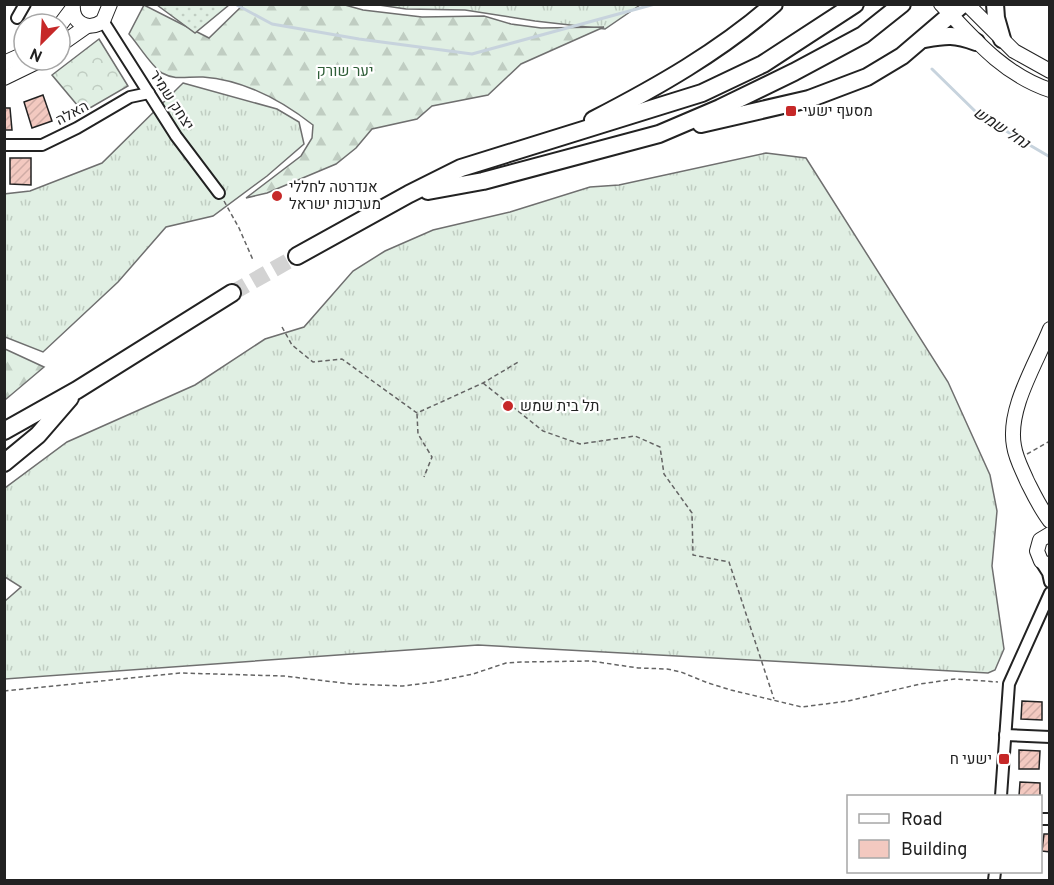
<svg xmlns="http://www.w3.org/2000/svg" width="1054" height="885" font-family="Overpass,Heebo,sans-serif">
<defs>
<pattern id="grass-tufts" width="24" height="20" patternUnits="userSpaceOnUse" patternTransform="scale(1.5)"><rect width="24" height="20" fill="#e0efe3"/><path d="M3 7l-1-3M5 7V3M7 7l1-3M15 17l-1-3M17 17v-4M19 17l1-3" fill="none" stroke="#c0cdc2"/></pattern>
<pattern id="forest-firs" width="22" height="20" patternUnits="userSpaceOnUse" patternTransform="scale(1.5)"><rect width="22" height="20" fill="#e0efe3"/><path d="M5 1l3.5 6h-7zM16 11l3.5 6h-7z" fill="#c0cdc2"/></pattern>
<pattern id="park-crowns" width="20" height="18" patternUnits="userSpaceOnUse" patternTransform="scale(1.5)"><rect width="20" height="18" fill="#e0efe3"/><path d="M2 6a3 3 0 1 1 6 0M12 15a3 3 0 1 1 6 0" fill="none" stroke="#c0cdc2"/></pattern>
<pattern id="garden-dots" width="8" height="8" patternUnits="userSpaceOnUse" patternTransform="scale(1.5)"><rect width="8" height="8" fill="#e0efe3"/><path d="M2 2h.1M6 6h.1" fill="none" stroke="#c0cdc2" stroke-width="1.8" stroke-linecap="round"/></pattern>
<pattern id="building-hatch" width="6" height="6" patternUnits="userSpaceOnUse" patternTransform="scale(1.5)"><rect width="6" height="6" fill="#f3c9c0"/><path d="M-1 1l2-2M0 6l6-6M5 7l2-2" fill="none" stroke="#d0aca5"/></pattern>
</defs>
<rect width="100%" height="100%" fill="#fff"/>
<!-- grass -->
<g fill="url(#grass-tufts)" stroke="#6f6f6f" stroke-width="1.5">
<path d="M379 5H640L605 29 535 21 465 10 406 9Z"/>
<path d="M183 83 277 109 299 122 304 144 267 176 213 216 166 227 118 282 43 352 5 337 4 194 30 191 102 163Z"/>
<path d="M766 153 806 158 948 382 990 475 997 511 992 566 1004 649 995 670 988 673 478 645 5 679V601L21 587 5 577V488L67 442 195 385 265 339 304 327 353 271 385 251 433 230 510 212 590 187 619 185Z"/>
</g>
<!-- forest -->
<g fill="url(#forest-firs)" stroke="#6f6f6f" stroke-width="1.5">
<path d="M244 4 345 5 363 10 422 17 484 16 511 24 541 28 604 27 521 64 488 95 432 106 417 119 372 129 356 148 336 164 267 193 246 198 301 156 312 138 313 125C281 100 244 80 203 77 188 76 176 81 162 73 151 66 138 44 129 34L144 5 209 38Z"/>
<path d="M5 349 44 367 5 400Z"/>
</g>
<!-- park -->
<path fill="url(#park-crowns)" stroke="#6f6f6f" stroke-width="1.5" d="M99 39 128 86 83 112 52 75Z"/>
<!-- garden -->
<path fill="url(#garden-dots)" stroke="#6f6f6f" stroke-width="1.5" d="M157 5 158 4 229 5 195 33Z"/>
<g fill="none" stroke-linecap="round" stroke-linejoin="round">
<!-- stream -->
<g stroke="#c7d3dd" stroke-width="3">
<path d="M235 4 272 24 359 39 472 54 655 4"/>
<path d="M932 69 979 115 1050 157"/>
</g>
</g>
<!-- building -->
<g fill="url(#building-hatch)" stroke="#222" stroke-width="1.5">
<path d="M43 95 52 121 32 128 24 102Z"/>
<path d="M4 108H10L12 130H4Z"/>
<path d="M10 158H31V185L10 184Z"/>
<path d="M1022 701 1042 702V720L1021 719Z"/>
<path d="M1019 750 1040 751 1039 769H1019Z"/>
<path d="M1020 782 1040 783V796H1019Z"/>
<path d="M1044 834H1050V852L1042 851Z"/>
</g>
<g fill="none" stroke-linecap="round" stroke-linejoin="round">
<!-- highway-tunnel -->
<path stroke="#d3d3d3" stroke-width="16" stroke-dasharray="16 8" stroke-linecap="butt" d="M232 293 297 256"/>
<!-- minor casing -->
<g stroke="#222" stroke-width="14">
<g id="minor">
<path d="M17 18 25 4"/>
<path d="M103 21 176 136 219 193"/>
<path d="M4 145H42L77 128 130 97 149 93"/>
<path d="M1041 562 1048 573 1050 582"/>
<path d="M1005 735 1050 737"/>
<path d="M1001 796 1009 684 1050 593"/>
<path d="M1040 819H1050"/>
<path d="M994 880 995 872"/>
</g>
</g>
<!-- major casing -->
<g stroke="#222" stroke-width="16">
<g id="major">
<path d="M73 4C71 23 88 32 103 21L110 4"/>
<path d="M941 4C973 38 1004 75 1050 90"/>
<path d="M967 4 1014 51 1050 71"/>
<path d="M60 25 72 9"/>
<path d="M60 45 87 26"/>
<path d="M4 63 24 54"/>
<path d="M4 78 41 60"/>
<path d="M1050 329C1036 364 1007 409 1014 446 1016 459 1022 469 1027 481 1034 495 1040 508 1050 521"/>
<path d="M1050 534 1040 540 1037 551 1041 561 1050 566"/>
</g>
</g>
<!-- highway casing -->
<g stroke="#222" stroke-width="20">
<g id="highway">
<path d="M995 4 996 18 1002 39"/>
<path d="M925 39C946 35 955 34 976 42"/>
<path d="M593 120C657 87 719 52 774 4"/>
<path d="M701 124 809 99 867 77 902 56 963 4"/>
<path d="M428 191 483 181 659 134 720 108 794 72 863 35 902 4"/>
<path d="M297 256 409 194 461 168 702 93 763 64 855 4"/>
<path d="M4 431 77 390 232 293"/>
<path d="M4 463 38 435 70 398"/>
</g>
</g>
<!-- path -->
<g stroke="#646464" stroke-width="1.5" stroke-dasharray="4.5 3" stroke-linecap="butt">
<path d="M224 201 239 228 253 260"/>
<path d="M282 327 292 345 313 362 342 359 417 413 483 383 520 361"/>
<path d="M483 383 543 431 580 444 635 436 660 447 664 474 692 513 693 555 729 562 774 699"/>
<path d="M417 414 418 434 432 457 424 477"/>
<path d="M1027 454 1050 441"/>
<path d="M4 691 180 673 284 676 351 684 403 686 434 682 473 674 506 663 521 662 591 661 638 668 667 669 681 672 708 683 731 690 802 707 848 701 920 684 955 679 998 682"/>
</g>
<!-- minor -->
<use href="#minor" stroke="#fff" stroke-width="10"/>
<!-- major -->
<use href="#major" stroke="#fff" stroke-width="14"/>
<!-- highway -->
<use href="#highway" stroke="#fff" stroke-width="16"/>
</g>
<!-- markers -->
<g fill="#c62828" stroke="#fff" stroke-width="2">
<rect x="785" y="105" width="12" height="12" rx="3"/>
<circle cx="277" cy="196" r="6"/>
<circle cx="508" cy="406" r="6"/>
<rect x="998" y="753" width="12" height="12" rx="3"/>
</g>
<g text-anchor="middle" stroke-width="4.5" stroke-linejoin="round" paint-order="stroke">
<!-- park labels -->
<g font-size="15" fill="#2f5e38" stroke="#fff">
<text x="345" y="76">יער שורק</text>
</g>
<!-- street labels -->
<g font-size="15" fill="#222" stroke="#fff">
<text transform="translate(172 100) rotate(57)" y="5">יצחק שמיר</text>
<text transform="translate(72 113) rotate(-28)" y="5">האלה</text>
</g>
<!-- poi labels -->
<g font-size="15" fill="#222" stroke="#fff" text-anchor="start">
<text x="803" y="116">מסעף ישעי</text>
<text x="289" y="192">אנדרטה לחללי<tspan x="289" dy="17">מערכות ישראל</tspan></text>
<text x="520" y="411">תל בית שמש</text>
<text x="992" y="764" text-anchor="end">ישעי ח</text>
</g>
<!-- water labels -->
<g font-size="16" font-style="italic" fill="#222" stroke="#fff">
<text transform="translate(1002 127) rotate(33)" y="6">נחל שמש</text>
</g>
</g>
<!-- border -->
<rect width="1054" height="885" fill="none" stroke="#222222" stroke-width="12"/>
<!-- legend -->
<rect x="847" y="795" width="195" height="78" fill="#ffffff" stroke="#a7a7a7" stroke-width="1.5"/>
<rect x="859" y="814" width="30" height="9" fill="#ffffff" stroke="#a7a7a7" stroke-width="1.5"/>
<text x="901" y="825" font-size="18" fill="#222222">Road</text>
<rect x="859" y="840" width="30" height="18" fill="#f3c9c0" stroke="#a7a7a7" stroke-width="1.5"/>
<text x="901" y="855" font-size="18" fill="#222222">Building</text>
<!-- north arrow -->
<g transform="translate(42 42) rotate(204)"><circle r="28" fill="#ffffff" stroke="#a7a7a7" stroke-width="1.5"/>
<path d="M0-4.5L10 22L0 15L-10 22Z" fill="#c62828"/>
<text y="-9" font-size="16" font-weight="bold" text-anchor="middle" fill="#222222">N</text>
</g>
</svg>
